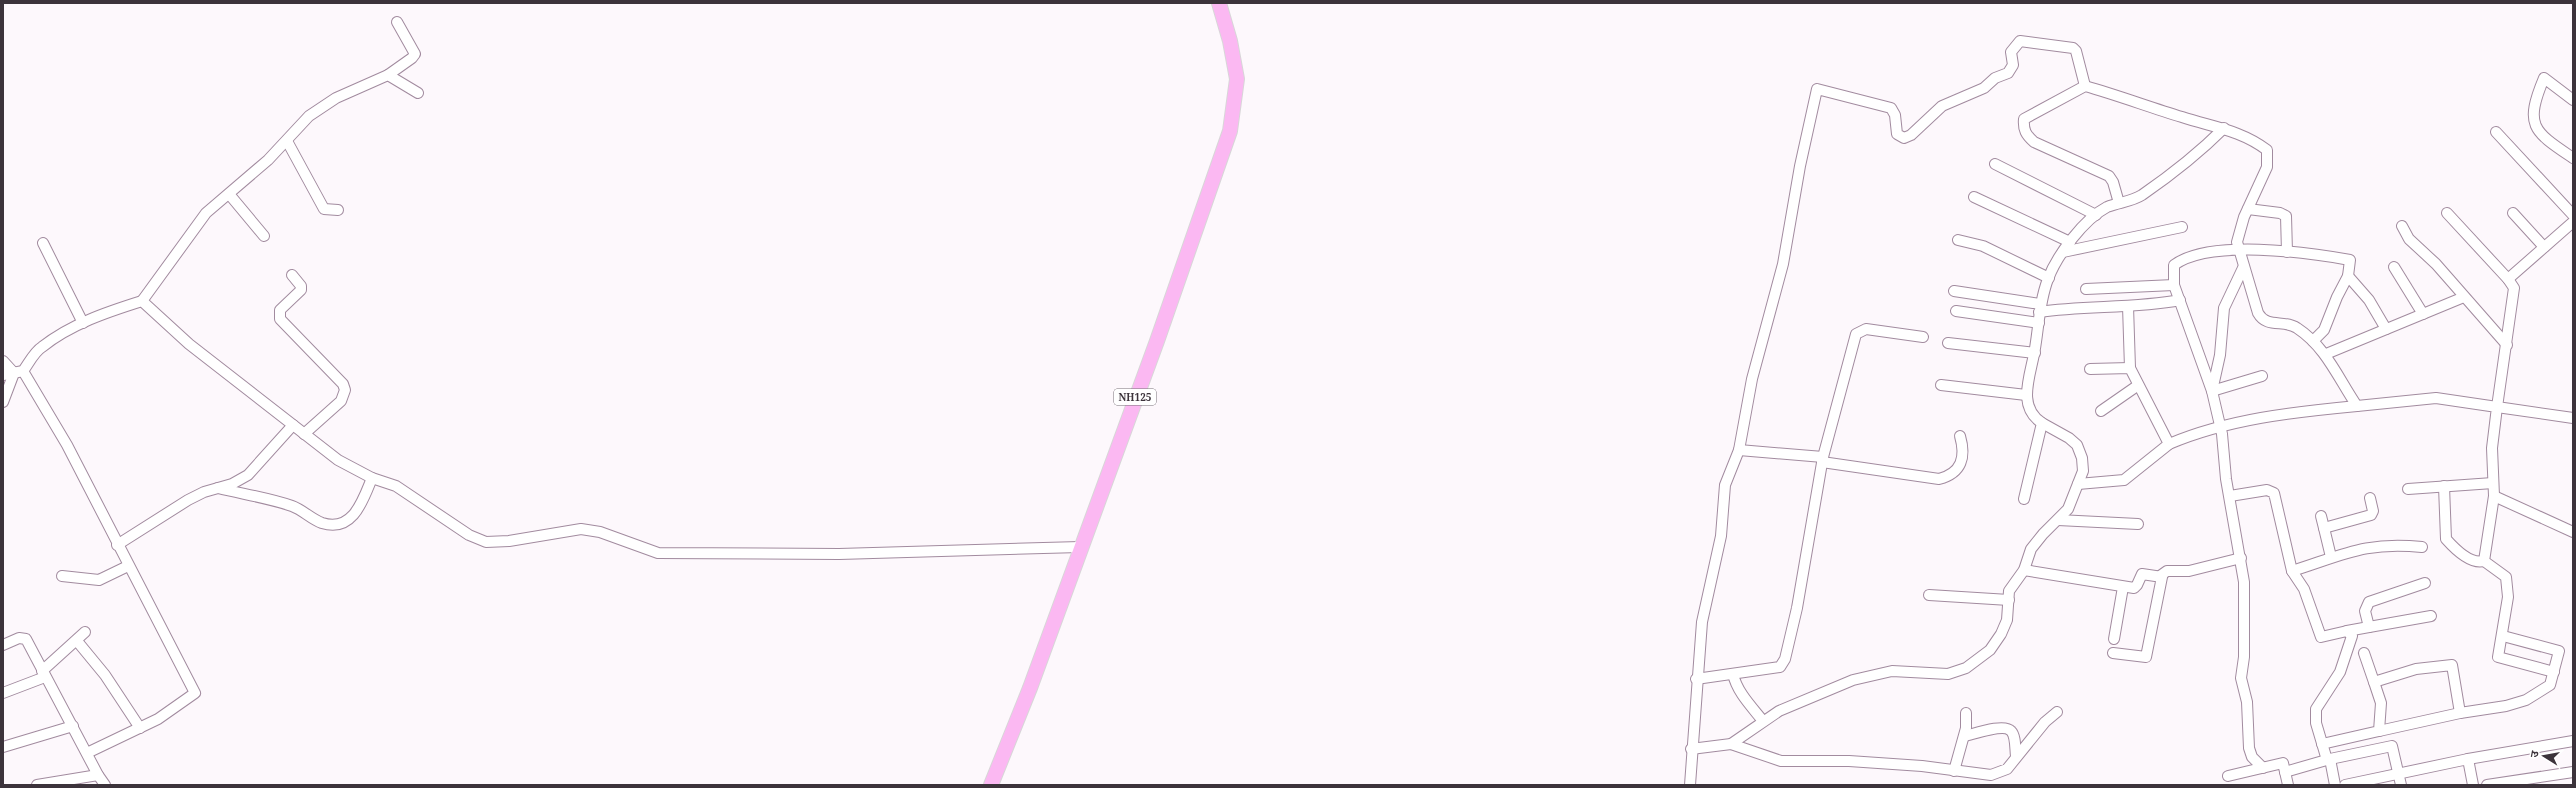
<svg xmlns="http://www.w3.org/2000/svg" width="2576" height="788" font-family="'Noto Serif','Noto Sans Devanagari',serif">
<rect width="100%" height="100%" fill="#fdf8fc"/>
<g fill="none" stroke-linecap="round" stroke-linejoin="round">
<!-- minor casing -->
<g stroke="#a28b9f" stroke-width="12">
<g id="minor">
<path d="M388 75 412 58 415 54 397 22"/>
<path d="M2573 100 2544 78C2524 126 2533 131 2573 158"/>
<path d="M2496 132 2573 215"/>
<path d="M287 141 324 209 338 210"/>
<path d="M1995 164 2096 215"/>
<path d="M229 194 264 236"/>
<path d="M1974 197 2070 242"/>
<path d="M2119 203 2113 182 2109 176 2034 142C2026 135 2023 130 2024 119L2085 86C2117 95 2149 107 2182 117 2212 127 2241 130 2267 150V167L2244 217 2237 242 2258 313C2267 329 2284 319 2297 328 2326 347 2338 378 2357 406L2436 398 2497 407 2492 448 2494 496 2484 561 2506 577 2508 597 2498 657 2554 672"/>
<path d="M2248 209 2280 213 2286 216 2287 252"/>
<path d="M2447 213 2508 279 2514 288 2497 407 2573 418"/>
<path d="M2513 213 2544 247"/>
<path d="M2402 226 2409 239 2436 264 2507 345"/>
<path d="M1958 240 1983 246 2049 278"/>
<path d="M43 243 83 323"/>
<path d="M2063 252 2182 227"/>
<path d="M2394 267 2423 314"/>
<path d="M2243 268 2224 308 2220 355 2212 391 2222 434 2226 479 2244 582V657L2241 678 2247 702 2249 748 2252 757 2263 768"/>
<path d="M292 275 301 286V290L280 310V319L343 384 345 390 341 401 304 434"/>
<path d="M2348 276 2369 300 2386 329"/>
<path d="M2508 279 2573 222"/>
<path d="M2086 289 2174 285"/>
<path d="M1954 291 2040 304"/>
<path d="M142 301 206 213 268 160 309 116 336 98 388 75 418 93"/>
<path d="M2128 306 2130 368"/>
<path d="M1956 311 2039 323"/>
<path d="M2039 312C2086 305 2134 309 2180 300"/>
<path d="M1948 343 2035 353"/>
<path d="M2326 354 2464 297"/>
<path d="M3 361 14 373 3 402"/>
<path d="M23 371 67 445 195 693 158 719 87 753"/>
<path d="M3 375 23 371C29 363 34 352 42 347 71 324 107 312 142 301L189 344 338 460 372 478 396 486 469 535 486 542 509 541 581 529 600 532 658 553 839 554 1080 547"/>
<path d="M2262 376 2212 391 2174 285V265C2210 239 2306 252 2350 260L2348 276 2337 297 2324 330 2313 341"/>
<path d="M1941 385 2026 395"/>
<path d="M2101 411 2137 386"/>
<path d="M2169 444C2228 419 2293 412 2357 406"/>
<path d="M1823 457 1856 334 1866 329 1923 337"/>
<path d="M1822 462 1939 479C1962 473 1966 457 1960 436"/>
<path d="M2078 484 2124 480 2169 444 2130 368 2090 369"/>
<path d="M2444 486 2446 539C2454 548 2470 565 2484 561"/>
<path d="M218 488C242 494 269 498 292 506 303 510 311 519 322 523 353 533 363 500 372 478"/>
<path d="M2408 489 2493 483"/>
<path d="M2230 496 2267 490 2274 493 2292 571 2304 589 2321 637 2347 631 2352 636 2340 672 2316 709V723L2327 760"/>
<path d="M2494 496 2573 532"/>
<path d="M2024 499 2042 423C2019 408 2028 382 2033 359 2039 332 2038 305 2048 279 2057 255 2084 219 2107 207 2119 202 2131 202 2142 195 2171 175 2199 153 2224 128"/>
<path d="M2321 516 2324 528"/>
<path d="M2058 520 2138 524"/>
<path d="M117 545 188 500 204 492 232 484 248 475 293 425"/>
<path d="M2331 557 2324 528 2371 515 2373 511 2370 498"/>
<path d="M2024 570 2134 588 2137 585 2142 574 2162 577 2146 657 2113 653"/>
<path d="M2292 571C2343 555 2366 541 2422 547"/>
<path d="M62 576 99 580 128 566"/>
<path d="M2160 576 2167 571H2189L2241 558"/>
<path d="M1929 595 2009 600"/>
<path d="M2369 627 2431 616"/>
<path d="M2347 631 2369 627 2365 611 2369 602 2425 583"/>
<path d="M2114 639 2123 587"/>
<path d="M77 641 105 675 140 728"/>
<path d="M3 645 19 638 26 639 98 775 105 785"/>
<path d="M2364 653 2374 682"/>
<path d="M42 671 85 632"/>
<path d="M1733 674C1737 692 1751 706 1763 721"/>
<path d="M1696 679 1780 667 1785 659 1797 608 1823 457 1739 450"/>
<path d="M3 693 45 677"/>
<path d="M2379 731 2460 713"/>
<path d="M1965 736C1974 734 2004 723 2011 731 2016 736 2015 749 2016 756"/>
<path d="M1731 744 1781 761H1849L1922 766 1991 775 2007 769 2045 722 2057 712"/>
<path d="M2322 744 2379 731 2381 703 2374 682 2416 669 2452 665 2460 713 2506 706 2526 700 2550 685 2559 651 2503 636"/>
<path d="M3 747 73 726"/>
<path d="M1691 749 1731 744 1779 711 1853 680 1892 671 1948 674 1966 668 1990 650 2001 634 2007 620 2009 591 2024 570 2031 549 2043 534 2068 509 2083 471 2082 458 2077 445 2069 438 2042 423"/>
<path d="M2330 759 2335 785"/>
<path d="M2468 759 2573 741"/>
<path d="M1954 771 1966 728V713"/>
<path d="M2285 772 2330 759 2392 746 2401 785"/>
<path d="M2228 776 2283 763 2288 785"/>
<path d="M37 785 98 775"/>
<path d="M1690 785 1702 622 1721 536 1725 485 1739 450 1752 379 1783 264 1800 166 1817 89 1891 108 1895 115 1897 134 1904 138 1911 135 1942 106 1984 88 1995 78 2008 73 2013 65 2011 52 2020 41 2073 48 2076 51 2085 86"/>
<path d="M2345 785 2468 759 2473 785"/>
<path d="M2487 785 2573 772"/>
</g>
</g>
<!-- highway casing -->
<g stroke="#d8d6d8" stroke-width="16">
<path id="highway" d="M991 785 1030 688 1157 341 1230 131 1237 79 1230 41 1219 3"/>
</g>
<!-- minor -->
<use href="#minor" stroke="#fff" stroke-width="10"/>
<!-- highway -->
<use href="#highway" stroke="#fbb8f2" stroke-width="14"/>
</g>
<g text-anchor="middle" stroke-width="3" stroke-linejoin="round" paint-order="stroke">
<!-- shield labels -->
<rect fill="#fff" stroke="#767076" stroke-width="1" x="1114" y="389" width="42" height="16" rx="3"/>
<g font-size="10" font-weight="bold" fill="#3c333b">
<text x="1135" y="401">NH125</text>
</g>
</g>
<!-- border -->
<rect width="2576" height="788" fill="none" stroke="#3c333b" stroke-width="8"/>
<!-- north arrow -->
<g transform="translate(2544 756) rotate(281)" stroke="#ffffff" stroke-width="3" paint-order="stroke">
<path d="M0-3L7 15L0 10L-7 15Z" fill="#3c333b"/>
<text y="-6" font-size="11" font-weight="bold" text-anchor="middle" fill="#3c333b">उ</text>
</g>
</svg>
